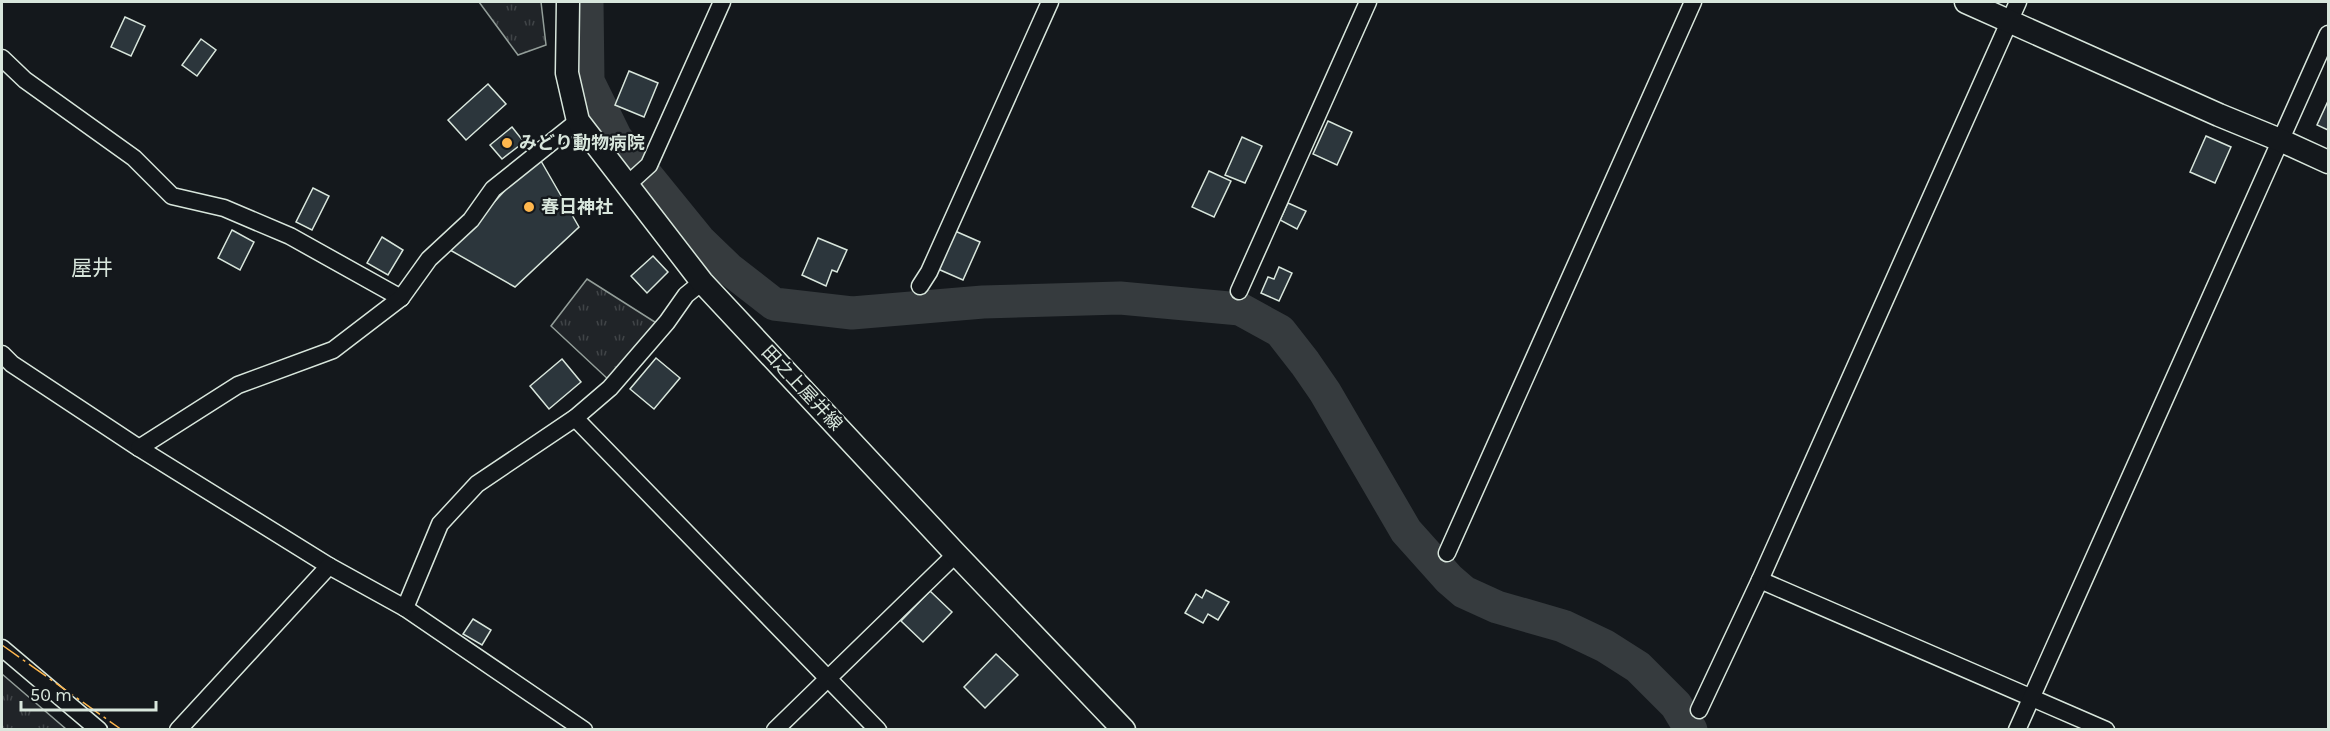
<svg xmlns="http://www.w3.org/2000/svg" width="2330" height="731" font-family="Karla,'Noto Sans JP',sans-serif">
<defs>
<pattern id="grass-tufts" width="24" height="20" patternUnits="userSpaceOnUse" patternTransform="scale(1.5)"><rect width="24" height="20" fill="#202428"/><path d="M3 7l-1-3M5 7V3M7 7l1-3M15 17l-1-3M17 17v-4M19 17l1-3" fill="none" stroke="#404447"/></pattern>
</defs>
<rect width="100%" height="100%" fill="#14181c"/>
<!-- grass -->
<g fill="url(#grass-tufts)" stroke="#939e99" stroke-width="1.5">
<path d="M479 2H541L546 45 518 55Z"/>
<path d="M587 279 658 324 610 381 551 326Z"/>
<path d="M2 674 66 729H2Z"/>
</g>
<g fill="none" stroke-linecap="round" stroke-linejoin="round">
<!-- river -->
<path stroke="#363b3e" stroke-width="33" d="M587 2 588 81 616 138 699 240 729 269 774 304 852 313 983 302 1120 298 1240 309 1280 331 1305 363 1325 392 1406 531 1449 579 1464 592 1497 607 1563 626 1605 646 1638 667 1676 705 1691 730"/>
</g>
<!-- building -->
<g fill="#2c363c" stroke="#d8e6dc" stroke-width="1.5">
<path d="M125 17 145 26 131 56 111 47Z"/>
<path d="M201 39 216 50 197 76 182 65Z"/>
<path d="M629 71 658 83 644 117 615 105Z"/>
<path d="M488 84 506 104 466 140 448 120Z"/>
<path d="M2328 101V130L2317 125Z"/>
<path d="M1328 121 1352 132 1337 165 1313 154Z"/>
<path d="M512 127 524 142 502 159 490 145Z"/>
<path d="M2206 136 2231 147 2215 183 2190 172Z"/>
<path d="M1242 137 1262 146 1245 183 1225 175Z"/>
<path d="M541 161 579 227 515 287 450 250 509 186Z"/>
<path d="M1209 171 1231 181 1214 217 1192 207Z"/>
<path d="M313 188 329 196 312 230 296 222Z"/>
<path d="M1288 203 1306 211 1297 229 1280 220Z"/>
<path d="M232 230 254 242 240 270 218 258Z"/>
<path d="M955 231 980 242 963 280 938 269Z"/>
<path d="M382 237 403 250 388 275 367 263Z"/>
<path d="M818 238 847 250 837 272 832 270 826 286 802 275Z"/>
<path d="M653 256 668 272 647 293 631 276Z"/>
<path d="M1279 267 1292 273 1279 301 1261 293 1268 277 1274 279Z"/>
<path d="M656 358 680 378 654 409 630 389Z"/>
<path d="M562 359 581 382 549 409 530 386Z"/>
<path d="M1206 590 1229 602 1218 620 1208 614 1203 623 1185 613 1196 594 1202 598Z"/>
<path d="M930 591 952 612 923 642 901 621Z"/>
<path d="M473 619 491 630 482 645 463 634Z"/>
<path d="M996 654 1018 675 985 708 964 687Z"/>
</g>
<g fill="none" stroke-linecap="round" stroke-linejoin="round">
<!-- street casing -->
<g stroke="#d8e6dc" stroke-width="19">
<g id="street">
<path d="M2 58 25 80 134 158 172 196 224 208 290 236 401 298"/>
<path d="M627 185 649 165 722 2"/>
<path d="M920 286 929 272 1050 2"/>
<path d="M1239 291 1368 2"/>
<path d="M2 354 12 364 139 448 329 566 405 608 584 730"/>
<path d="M575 418 878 730"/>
<path d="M139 448 238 385 333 350 401 298 429 259 471 220 493 189 578 121"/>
<path d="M1447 553 1693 2"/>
<path d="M1760 580 2106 730"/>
<path d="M405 608 440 524 477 484 575 418 610 388 667 322 686 295 702 282"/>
<path d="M2 648 99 730"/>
<path d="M1699 710 1760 580 2018 2"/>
<path d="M178 730 329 566"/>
<path d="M775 730 956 554"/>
<path d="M2017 730 2328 34"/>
</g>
</g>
<!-- secondary casing -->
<g stroke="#d8e6dc" stroke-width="25">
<g id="secondary">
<path d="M568 2 567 73 578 121 702 282 956 554 1124 730"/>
<path d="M1966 2 2219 115 2280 140 2328 162"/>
</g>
</g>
<!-- street -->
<use href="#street" stroke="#14181c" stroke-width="16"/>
<!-- secondary -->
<use href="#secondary" stroke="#14181c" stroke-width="22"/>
<!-- power -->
<path stroke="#ffb74d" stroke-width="1.5" stroke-dasharray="21 4.5 3 4.5" stroke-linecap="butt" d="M2 645 122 730"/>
</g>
<!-- markers -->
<g fill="#ffb74d" stroke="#14181c" stroke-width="2">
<circle cx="507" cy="143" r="6"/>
<circle cx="529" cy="207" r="6"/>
</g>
<g text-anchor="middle" stroke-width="4.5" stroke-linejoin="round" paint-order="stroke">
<!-- poi labels -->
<g font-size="18" font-weight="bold" fill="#d8e6dc" stroke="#14181c" text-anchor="start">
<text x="519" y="149">みどり動物病院</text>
<text x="541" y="213">春日神社</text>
</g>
<!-- street labels -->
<g font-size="18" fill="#d8e6dc" stroke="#14181c">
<text transform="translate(802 388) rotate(47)" y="6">田之上屋井線</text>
</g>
<!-- quarter labels -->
<g font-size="21" fill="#d8e6dc" stroke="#14181c">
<text x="92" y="275">屋井</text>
</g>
</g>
<!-- border -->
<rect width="2330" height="731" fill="none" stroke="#d8e6dc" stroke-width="6"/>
<!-- scale -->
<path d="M21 701v9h135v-9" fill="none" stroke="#d8e6dc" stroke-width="3"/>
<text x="30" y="701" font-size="18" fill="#d8e6dc" stroke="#14181c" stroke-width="4.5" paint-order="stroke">50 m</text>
</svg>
